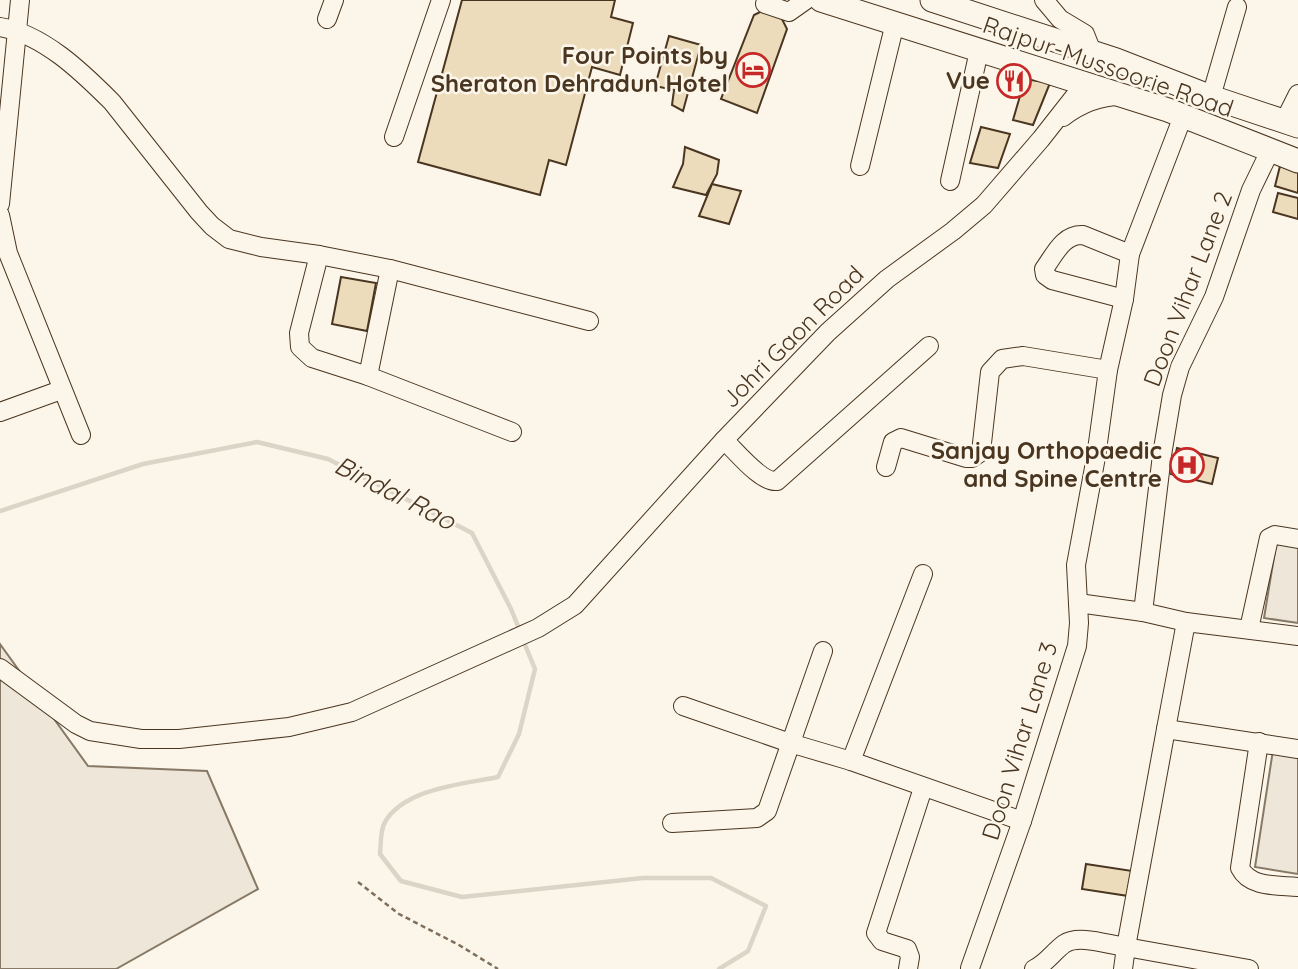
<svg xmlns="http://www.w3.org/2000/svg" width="1298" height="969" font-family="Quicksand,sans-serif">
<rect width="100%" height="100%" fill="#fbf6e9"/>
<!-- green -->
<g fill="#ede6d9" stroke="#887966" stroke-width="2">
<path d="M1277 539 1298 542V623L1264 618Z"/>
<path d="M0 644 88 766 207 771 258 889 116 969H0Z"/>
<path d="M1273 750 1298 754V874L1255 867Z"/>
</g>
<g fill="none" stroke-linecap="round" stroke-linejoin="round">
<!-- stream -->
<g stroke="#dcd4c6" stroke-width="4.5">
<path d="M0 511 143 464 257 442 328 459 472 533 511 609 520 631"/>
<path d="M523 640 535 669 519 734 498 777C464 784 405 788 385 822 380 830 381 845 380 854L401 881 462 897 643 878H711L766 906 748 951 719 969"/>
</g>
</g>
<!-- building -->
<g fill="#ecdcbc" stroke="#4a3520" stroke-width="2">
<path d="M462 0H615L611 17 633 23 620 75 592 67 566 165 549 160 540 195 418 162Z"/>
<path d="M762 11 780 15 787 29 757 113 721 99 754 15Z"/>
<path d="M669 36 701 45 683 111 672 105 674 90 655 86Z"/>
<path d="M1025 79 1050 83 1033 125 1013 120Z"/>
<path d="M981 127 1010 134 998 168 970 163Z"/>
<path d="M685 147 719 160 717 174 706 195 673 187 683 164Z"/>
<path d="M1281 162 1298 167V193L1275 186Z"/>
<path d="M712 184 741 191 729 224 699 216Z"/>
<path d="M1278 193 1298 198V219L1273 212Z"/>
<path d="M341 277 376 283 367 331 332 324Z"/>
<path d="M1177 448 1218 458 1212 484 1171 474Z"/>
<path d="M1086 864 1139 872 1135 897 1082 889Z"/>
</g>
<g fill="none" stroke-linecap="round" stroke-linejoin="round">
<!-- minor casing -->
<g stroke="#4a3520" stroke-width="20">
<g id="minor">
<path d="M766 0 765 4 789 12 806 0"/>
<path d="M1044 0 1060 19 1085 34 1092 52"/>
<path d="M327 19 334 0"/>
<path d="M0 27C43 34 82 72 112 102L199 212 212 226 229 239 261 247 319 255 390 269 589 321"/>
<path d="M1211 97 1237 7"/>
<path d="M1063 117C1080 104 1099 96 1121 96"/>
<path d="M1284 122 1298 94"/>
<path d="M394 137 441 0"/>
<path d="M860 166 895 23"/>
<path d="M950 181 979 51"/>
<path d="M0 204 20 0"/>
<path d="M0 215 8 253 81 435"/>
<path d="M319 255 299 333 300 347 312 358 368 376 512 432"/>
<path d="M1124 299 1052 280 1045 275 1044 269C1055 254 1063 234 1083 235L1130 254"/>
<path d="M368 376 390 269"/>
<path d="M0 412 61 390"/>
<path d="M724 440C736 451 761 483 777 481L929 346"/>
<path d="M886 467 893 442 901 438 966 458H972L981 452 990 372 1002 359 1023 356 1108 370"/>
<path d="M923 574 851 761 1022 821"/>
<path d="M1078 603 1143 612"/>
<path d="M1186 622 1143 612 1162 455 1172 395 1180 367 1214 297 1251 190 1268 155 1273 153"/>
<path d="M1249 629 1269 538 1275 535 1298 539"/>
<path d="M0 668 76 724 90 731 141 739H179L289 727 352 712 538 628 575 605 724 440 828 332 887 279 953 231 984 205 1041 139 1085 83"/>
<path d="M683 706 790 743 851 761"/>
<path d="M1166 729 1186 622 1298 636"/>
<path d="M1259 742 1240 868C1250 888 1278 885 1298 887"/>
<path d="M672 823 757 818 767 811 823 651"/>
<path d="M970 968 1022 821 1077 646 1079 623 1076 565 1096 457 1108 370 1124 299 1130 254 1183 116"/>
<path d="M908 969 910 957 907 949 882 941 876 933 923 788"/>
<path d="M1034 969C1047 963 1053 952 1064 944 1079 934 1109 945 1126 947L1166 729 1298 749"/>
<path d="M1123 969 1126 947 1249 969"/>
</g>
</g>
<!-- major casing -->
<g stroke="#4a3520" stroke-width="25">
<g id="major">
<path d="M821 0 1168 110 1298 161"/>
<path d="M932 0 1116 60 1211 97 1298 126"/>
</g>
</g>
<!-- path -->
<path stroke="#7f6f5c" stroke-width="2.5" stroke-dasharray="5 3.5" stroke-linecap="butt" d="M358 882 399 914 459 945 498 969"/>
<!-- minor -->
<use href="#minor" stroke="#fbf6e9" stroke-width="18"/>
<!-- major -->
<use href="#major" stroke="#fbf6e9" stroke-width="23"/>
</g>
<!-- icons -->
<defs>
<g id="hotel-ring" transform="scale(1.75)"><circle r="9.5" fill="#fbf6e9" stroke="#c62828" stroke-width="1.5"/><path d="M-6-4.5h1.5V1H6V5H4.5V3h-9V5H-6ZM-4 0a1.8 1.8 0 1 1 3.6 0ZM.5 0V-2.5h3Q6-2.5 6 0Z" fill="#c62828"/></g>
<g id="restaurant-ring" transform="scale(1.75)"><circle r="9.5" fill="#fbf6e9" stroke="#c62828" stroke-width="1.5"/><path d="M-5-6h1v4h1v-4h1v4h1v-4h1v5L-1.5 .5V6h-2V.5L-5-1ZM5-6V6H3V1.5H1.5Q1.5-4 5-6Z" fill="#c62828"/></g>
<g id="hospital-ring" transform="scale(1.75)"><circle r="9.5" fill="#fbf6e9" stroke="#c62828" stroke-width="1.5"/><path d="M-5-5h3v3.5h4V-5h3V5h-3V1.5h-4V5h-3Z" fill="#c62828"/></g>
</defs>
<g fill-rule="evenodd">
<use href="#hotel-ring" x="753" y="70"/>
<use href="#restaurant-ring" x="1014" y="81"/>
<use href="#hospital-ring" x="1187" y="465"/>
</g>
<g text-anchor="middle" stroke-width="5" stroke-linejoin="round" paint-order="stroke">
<!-- poi labels -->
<g font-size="24" font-weight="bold" fill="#4a3520" stroke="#fbf6e9" text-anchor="end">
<text x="728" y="64">Four Points by<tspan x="728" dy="28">Sheraton Dehradun Hotel</tspan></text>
<text x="990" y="89">Vue</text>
<text x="1162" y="459">Sanjay Orthopaedic<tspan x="1162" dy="28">and Spine Centre</tspan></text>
</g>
<!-- street labels -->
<g font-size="24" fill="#4a3520" stroke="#fbf6e9">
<text transform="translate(1108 67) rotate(19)" y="8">Rajpur-Mussoorie Road</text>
<text transform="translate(1188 289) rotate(-69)" y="8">Doon Vihar Lane 2</text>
<text transform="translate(793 337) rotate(-45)" y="8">Johri Gaon Road</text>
<text transform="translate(1020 741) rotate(-73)" y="8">Doon Vihar Lane 3</text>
</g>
<!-- water labels -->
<g font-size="26" font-style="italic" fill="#4a3520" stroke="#fbf6e9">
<text transform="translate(395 493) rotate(27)" y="9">Bindal Rao</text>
</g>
</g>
</svg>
